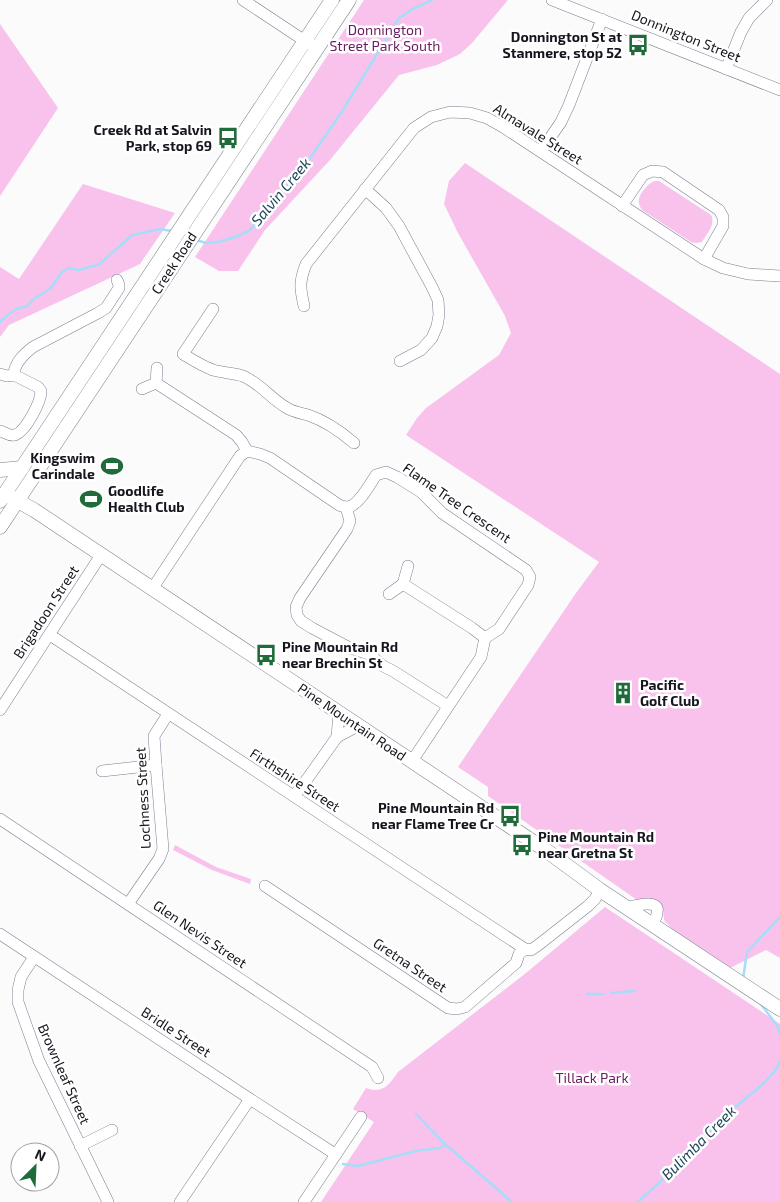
<svg xmlns="http://www.w3.org/2000/svg" width="780" height="1202" font-family="'Exo 2',sans-serif">
<rect width="100%" height="100%" fill="#fbfbfb"/>
<!-- green -->
<g fill="#f8c2ec">
<path d="M364 0H508L472 43 460 54 437 65 399 75 330 160 265 230 238 271H219L195 257Z"/>
<path d="M0 24 58 108 0 196Z"/>
<path d="M465 163 780 374V958L766 950 730 968 674 931 664 920 663 908 659 902 637 900 488 796V787L458 767 576 593 599 562 406 435 417 418 426 408 499 355 511 333 505 316 458 233 444 204 449 181Z"/>
<path d="M655 181H659L711 215C716 225 707 233 702 242L696 243 691 242 642 210C640 207 638 203 639 199 640 193 649 182 655 181Z"/>
<path d="M83 184 175 213 140 264 9 325 0 337V267L19 279Z"/>
<path d="M175 845 216 867 251 879 250 884 212 870 173 850Z"/>
<path d="M605 907 780 1024V1202H321L374 1122 353 1109 366 1088C383 1094 389 1085 398 1072L526 973Z"/>
</g>
<g fill="none" stroke-linecap="round" stroke-linejoin="round">
<!-- stream -->
<g stroke="#a6ddf8" stroke-width="2.5">
<path d="M196 240 206 243 218 242 235 237 249 231 306 164 341 113 399 18 411 10 432 0"/>
<path d="M0 322C9 314 14 308 27 306L35 298 50 289 62 272 68 268 79 270 100 264 132 235 160 229 172 231"/>
<path d="M743 979 747 952 780 917"/>
<path d="M611 993 635 991"/>
<path d="M587 994H603"/>
<path d="M761 1004 778 1027 780 1034"/>
<path d="M416 1114 444 1143 512 1202"/>
<path d="M343 1164 358 1166 416 1151 440 1148 446 1145"/>
<path d="M638 1202 696 1149 715 1124 763 1084 774 1072 780 1062"/>
</g>
<!-- minor casing -->
<g stroke="#7c7d92" stroke-width="12">
<g id="minor">
<path d="M243 0 311 45"/>
<path d="M552 0 780 90"/>
<path d="M726 69 741 32 749 18 767 0"/>
<path d="M541 151 561 122 569 105 602 19"/>
<path d="M365 189 386 208 399 226 432 287 438 300 439 315 437 326 432 338 421 350 400 361"/>
<path d="M622 206 643 175 652 171 663 172 719 210 723 217V226L704 259"/>
<path d="M304 306C300 288 299 282 306 264L414 128 431 117 450 112 470 113 487 118 503 127 704 259 723 268 748 274 780 276"/>
<path d="M213 309 183 354C193 360 202 366 213 370 223 373 234 373 243 376 261 384 271 399 287 408 293 412 301 413 308 415 326 421 340 431 354 443"/>
<path d="M0 374 7 376 14 375"/>
<path d="M156 383 236 435 242 442 247 451"/>
<path d="M142 389 156 383 157 368"/>
<path d="M0 431C5 432 10 437 15 435 26 431 41 402 41 391L38 387 14 375C14 363 24 354 33 347L98 313 106 308 119 288V285L117 280"/>
<path d="M346 507 350 521 347 529 300 598 296 607 297 615 301 621 312 628 350 648 369 654 383 666 393 671 448 706"/>
<path d="M403 584 472 628 485 638"/>
<path d="M152 589 240 456 247 451 260 454 270 458 339 505C340 506 346 507 347 507 358 507 370 484 376 475L386 472 397 477 421 492 442 513 526 570 530 577 528 585 499 629 485 638 481 657 412 761"/>
<path d="M389 594 403 584 408 566"/>
<path d="M50 635 525 949"/>
<path d="M0 710 101 555"/>
<path d="M337 737 358 726"/>
<path d="M102 771 156 765"/>
<path d="M294 796 305 782 337 737 339 713"/>
<path d="M0 819 372 1067 378 1078"/>
<path d="M265 886 448 1008 457 1009 465 1007 516 963 519 954 525 949 531 950 537 946 588 906 595 899 600 890"/>
<path d="M128 904 159 859 163 849 156 765 154 736 168 714"/>
<path d="M626 908C634 906 661 898 657 913 657 917 654 921 652 925"/>
<path d="M0 934 250 1099 335 1154"/>
<path d="M34 957 21 977 18 990V1002L39 1061 108 1202"/>
<path d="M80 1146 112 1130"/>
<path d="M180 1202 250 1099"/>
<path d="M304 1202 361 1117"/>
</g>
</g>
<!-- major casing -->
<g stroke="#7c7d92" stroke-width="15">
<g id="major">
<path d="M0 470 22 468"/>
<path d="M5 494 34 510 547 851 600 890 780 1009"/>
<path d="M0 501 332 0"/>
<path d="M0 527 349 0"/>
</g>
</g>
<!-- minor -->
<use href="#minor" stroke="#fff" stroke-width="11"/>
<!-- major -->
<use href="#major" stroke="#fff" stroke-width="14"/>
</g>
<!-- icons -->
<defs>
<g id="bus-bare" transform="scale(1.725)"><path d="M-5-6H5V4H4V6H2V4H-2V6H-4V4H-5ZM-3.5-4V0h7V-4ZM-3.5 1.2v1.5H-2V1.2ZM2 1.2v1.5H3.5V1.2Z" fill="#1f6b3a" stroke="#fff" stroke-width="2.5" paint-order="stroke"/></g>
<g id="stadium-bare" transform="scale(1.725)"><path d="M0-5a6.5 5 0 1 0 0 10a6.5 5 0 1 0 0-10ZM-3.5-1.8h7v3.6h-7Z" fill="#1f6b3a" stroke="#fff" stroke-width="2.5" paint-order="stroke"/></g>
<g id="building-bare" transform="scale(1.725)"><path d="M-4-6H4V6H1V3H-1V6H-4ZM-2.5-4.3h1.7v1.8h-1.7ZM.8-4.3h1.7v1.8H.8ZM-2.5-1h1.7V.8h-1.7ZM.8-1h1.7V.8H.8Z" fill="#1f6b3a" stroke="#fff" stroke-width="2.5" paint-order="stroke"/></g>
</defs>
<g fill-rule="evenodd">
<use href="#bus-bare" x="638" y="45"/>
<use href="#bus-bare" x="228" y="138"/>
<use href="#stadium-bare" x="112" y="466"/>
<use href="#stadium-bare" x="91" y="499"/>
<use href="#bus-bare" x="266" y="655"/>
<use href="#building-bare" x="623" y="693"/>
<use href="#bus-bare" x="510" y="816"/>
<use href="#bus-bare" x="522" y="845"/>
</g>
<g text-anchor="middle" stroke-width="5" stroke-linejoin="round" paint-order="stroke">
<!-- park labels -->
<g font-size="14" fill="#6d1a61" stroke="#fff">
<text x="385" y="35">Donnington<tspan x="385" dy="16">Street Park South</tspan></text>
<text x="592" y="1083">Tillack Park</text>
</g>
<!-- street labels -->
<g font-size="14" fill="#15161e" stroke="#fff">
<text transform="translate(686 36) rotate(22)" y="5">Donnington Street</text>
<text transform="translate(538 134) rotate(32)" y="5">Almavale Street</text>
<text transform="translate(174 263) rotate(-57)" y="5">Creek Road</text>
<text transform="translate(457 503) rotate(35)" y="5">Flame Tree Crescent</text>
<text transform="translate(46 612) rotate(-57)" y="5">Brigadoon Street</text>
<text transform="translate(352 722) rotate(34)" y="5">Pine Mountain Road</text>
<text transform="translate(295 780) rotate(33)" y="5">Firthshire Street</text>
<text transform="translate(143 798) rotate(-93)" y="5">Lochness Street</text>
<text transform="translate(200 934) rotate(34)" y="5">Glen Nevis Street</text>
<text transform="translate(410 965) rotate(34)" y="5">Gretna Street</text>
<text transform="translate(176 1032) rotate(33)" y="5">Bridle Street</text>
<text transform="translate(64 1074) rotate(66)" y="5">Brownleaf Street</text>
</g>
<!-- poi labels -->
<g font-size="14" font-weight="bold" fill="#15161e" stroke="#fff" text-anchor="end">
<text x="622" y="42">Donnington St at<tspan x="622" dy="16">Stanmere, stop 52</tspan></text>
<text x="212" y="135">Creek Rd at Salvin<tspan x="212" dy="16">Park, stop 69</tspan></text>
<text x="95" y="463">Kingswim<tspan x="95" dy="16">Carindale</tspan></text>
<text x="108" y="496" text-anchor="start">Goodlife<tspan x="108" dy="16">Health Club</tspan></text>
<text x="282" y="652" text-anchor="start">Pine Mountain Rd<tspan x="282" dy="16">near Brechin St</tspan></text>
<text x="640" y="690" text-anchor="start">Pacific<tspan x="640" dy="16">Golf Club</tspan></text>
<text x="494" y="813">Pine Mountain Rd<tspan x="494" dy="16">near Flame Tree Cr</tspan></text>
<text x="538" y="842" text-anchor="start">Pine Mountain Rd<tspan x="538" dy="16">near Gretna St</tspan></text>
</g>
<!-- water labels -->
<g font-size="15" font-style="italic" fill="#1c4759" stroke="#fff">
<text transform="translate(281 192) rotate(-50)" y="5">Salvin Creek</text>
<text transform="translate(699 1143) rotate(-45)" y="5">Bulimba Creek</text>
</g>
</g>
<!-- north arrow -->
<g transform="translate(35 1167) rotate(24)"><circle r="24" fill="#ffffff" stroke="#a1a2a5"/>
<path d="M0-4L9 19L0 12L-9 19Z" fill="#1f6b3a"/>
<text y="-8" font-size="14" font-weight="bold" text-anchor="middle" fill="#15161e">N</text>
</g>
</svg>
